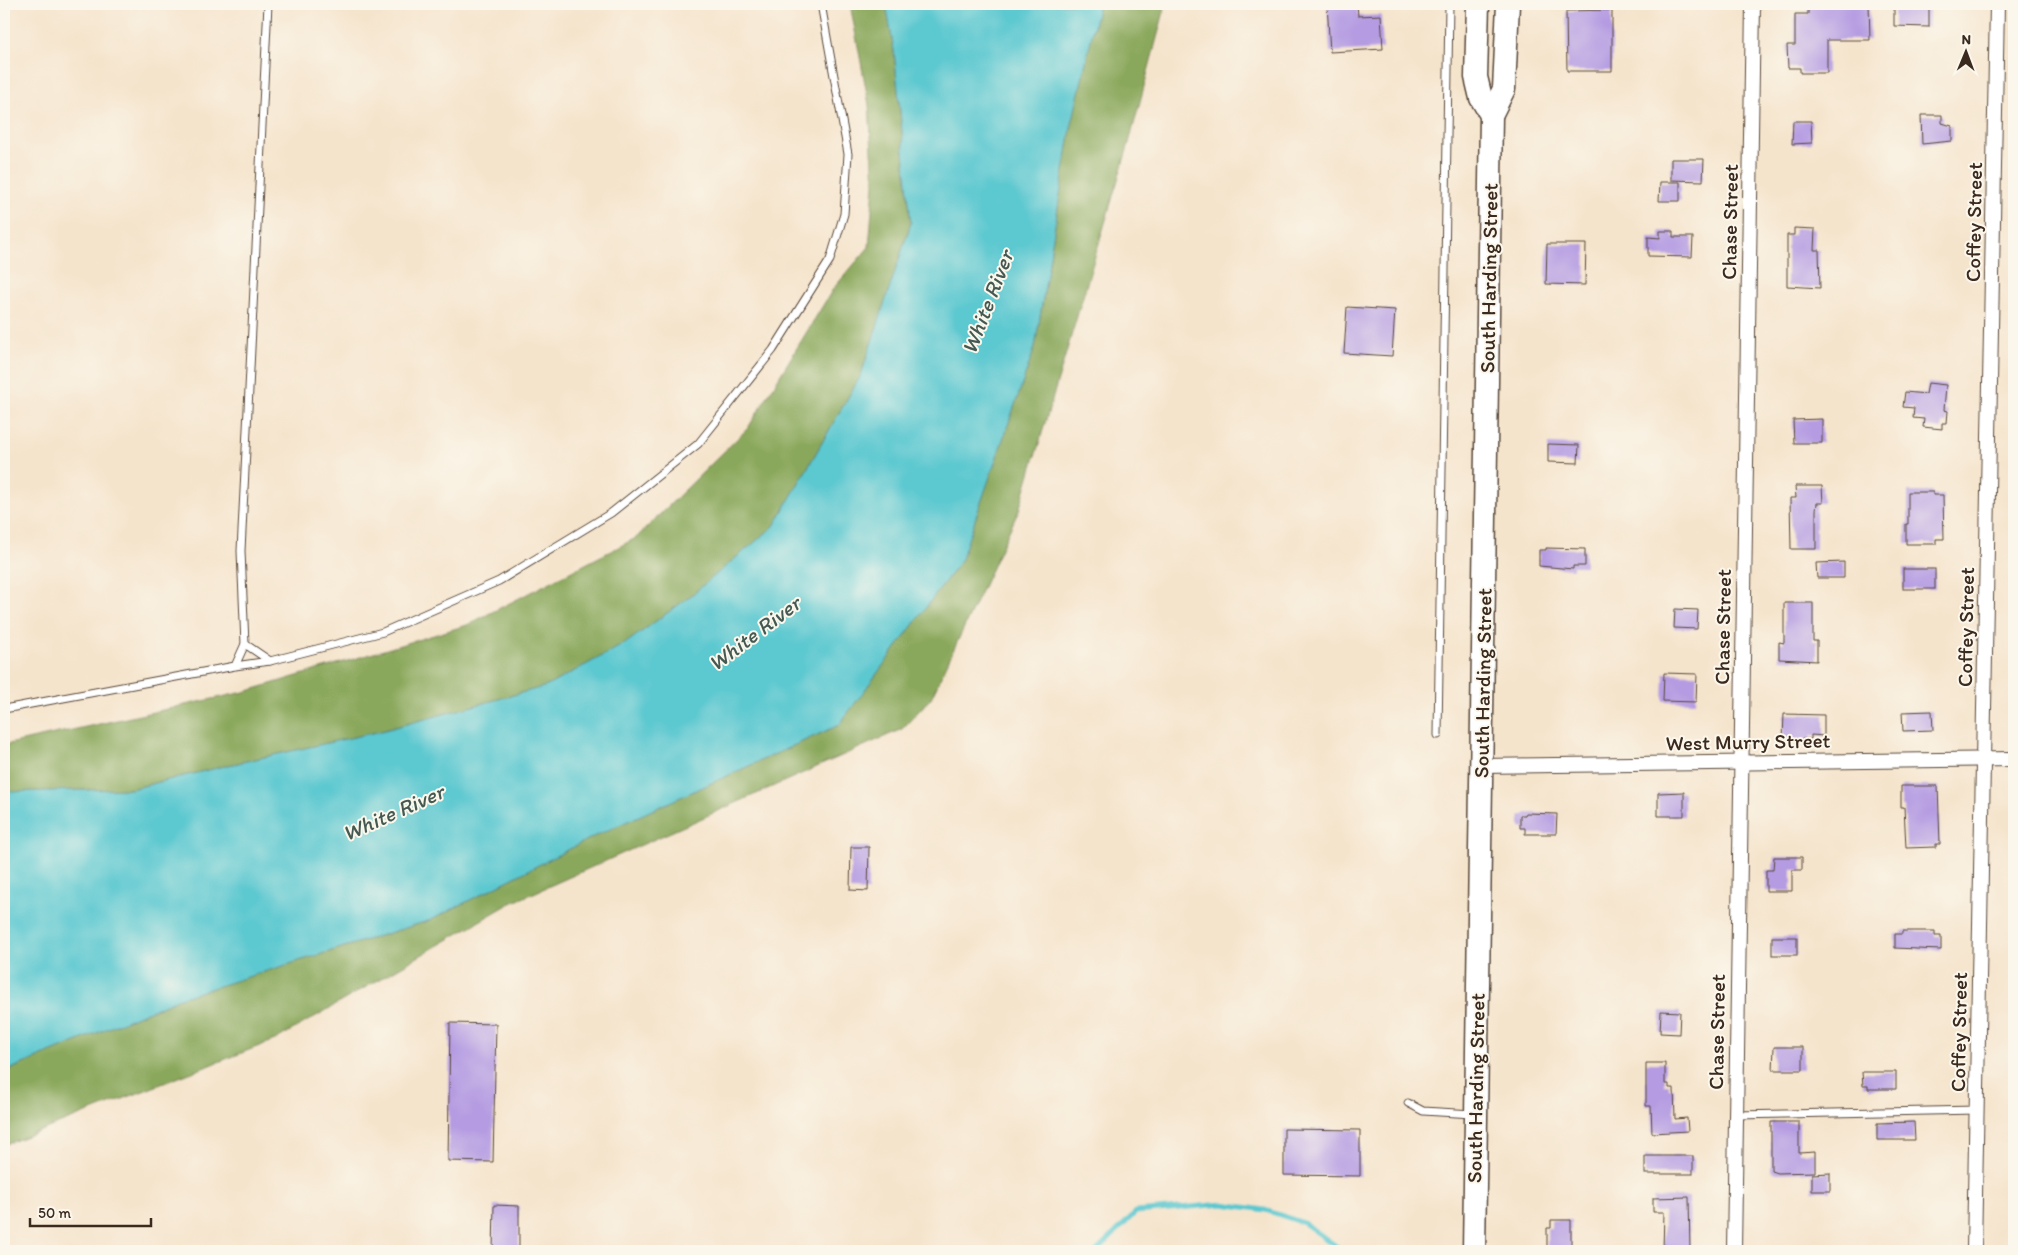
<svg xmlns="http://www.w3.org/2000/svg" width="2018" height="1255" font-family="Itim,sans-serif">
<rect width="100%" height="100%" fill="#fbf7ec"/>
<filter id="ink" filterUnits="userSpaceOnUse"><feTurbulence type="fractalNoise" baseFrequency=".02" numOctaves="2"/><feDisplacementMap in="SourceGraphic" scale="10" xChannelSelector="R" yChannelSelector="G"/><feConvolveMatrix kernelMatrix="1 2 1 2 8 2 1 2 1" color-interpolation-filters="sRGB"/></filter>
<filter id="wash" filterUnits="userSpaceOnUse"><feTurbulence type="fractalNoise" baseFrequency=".0096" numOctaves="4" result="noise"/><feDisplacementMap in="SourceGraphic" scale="20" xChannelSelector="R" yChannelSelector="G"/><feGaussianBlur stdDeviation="1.12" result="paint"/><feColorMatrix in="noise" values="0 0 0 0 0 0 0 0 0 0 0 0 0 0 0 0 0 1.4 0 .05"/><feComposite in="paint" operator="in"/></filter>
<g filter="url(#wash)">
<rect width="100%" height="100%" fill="#f5e4cc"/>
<!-- forest -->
<g fill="#8aa85c" stroke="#62693d">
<path d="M850 4H886L894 50 911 223 861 375 774 526 688 598 626 643 547 686 381 731 229 765 131 789 4 792V745L244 692 467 625 636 538 748 428 833 289 869 247 874 184 869 105Z"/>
<path d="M1099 4H1166L1129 143 1019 510 931 698 902 729 509 904 275 1040 4 1145V1072L180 998 431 920 595 836 839 725 961 560 1035 347 1071 128Z"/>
</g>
<!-- water -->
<path fill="#5bc8d0" stroke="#4b7977" d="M886 4H1099L1071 128 1035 347 961 560 839 725 595 836 431 920 180 998 4 1072V792L131 789 229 765 381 731 547 686 626 643 688 598 774 526 861 375 911 223 894 50Z"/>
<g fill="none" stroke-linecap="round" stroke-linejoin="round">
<!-- stream -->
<g stroke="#5bc8d0" stroke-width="5">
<path d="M2014 1216V1215"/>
<path d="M1097 1251 1136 1212 1223 1204 1265 1210 1304 1223 1343 1251"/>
</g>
</g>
<g id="blocks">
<!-- building -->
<g fill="#b59ce2">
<path d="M1327 4H1357L1358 16 1381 15 1383 49 1330 52Z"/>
<path d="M1808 4H1869L1870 40H1827V73H1800V68H1788L1787 45H1795V14H1808Z"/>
<path d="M1894 4H1929V27L1894 26Z"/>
<path d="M1612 10V71H1567L1566 11Z"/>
<path d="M1921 115H1942V123L1952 126V141L1922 144Z"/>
<path d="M1793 121H1811L1812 143 1792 144Z"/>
<path d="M1671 159H1704L1703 181 1671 180Z"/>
<path d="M1660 182H1680V201H1659Z"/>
<path d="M1794 228 1815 229 1814 250H1819L1820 288 1787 286V235H1794Z"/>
<path d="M1660 231H1673V237H1693L1692 257 1648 256V237L1660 238Z"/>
<path d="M1547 244H1586L1585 285 1546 284Z"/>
<path d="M1347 307 1395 310 1392 356 1344 353Z"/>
<path d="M1928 383 1946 385 1944 410 1948 411 1947 423H1942V429L1923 427 1924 419 1913 418 1914 408 1903 407 1905 392 1926 394Z"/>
<path d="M1822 419V443H1794L1793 420Z"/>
<path d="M1548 444 1579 445 1578 463 1548 462Z"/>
<path d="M1795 486H1822L1823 503H1817L1816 510V549H1791L1790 498H1796Z"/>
<path d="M1908 492H1933V495H1943L1944 539H1936V544H1906V524H1908Z"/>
<path d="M1546 548 1585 549V566H1573V569L1539 566V550H1546Z"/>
<path d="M1844 562V578H1817L1816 563Z"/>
<rect x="1903" y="569" width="32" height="20"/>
<path d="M1784 603H1813V641H1817V661L1779 659V642L1784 643Z"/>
<path d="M1675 609 1698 610 1697 629 1674 628Z"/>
<path d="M1664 673 1697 674 1696 702 1663 701Z"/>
<path d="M1932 711 1933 730 1903 731 1902 712Z"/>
<path d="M1784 714 1824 715V736L1811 735V739H1783Z"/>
<path d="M1901 786H1938L1940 844H1936V847L1906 848 1904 807H1901Z"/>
<path d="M1684 792V816H1658V793Z"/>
<path d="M1526 813 1557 814 1556 834H1525V828H1520V815H1525Z"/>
<path d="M851 847H869L868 891 850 890Z"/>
<path d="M1774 857H1802V870H1792V891H1766V870H1773Z"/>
<path d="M1902 931H1935V936H1941V950L1895 948V934H1902Z"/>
<rect x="1772" y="937" width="25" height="18"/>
<path d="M1661 1011 1680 1012 1679 1034 1660 1033Z"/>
<path d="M450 1023 496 1024 493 1162 448 1161Z"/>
<path d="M1774 1047H1803V1070H1773Z"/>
<path d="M1646 1063H1665V1084H1669V1088H1674L1675 1119 1687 1118 1688 1131 1652 1133 1651 1106H1646Z"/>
<path d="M1862 1072H1896V1089H1868V1086H1863Z"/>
<path d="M1771 1122H1799V1153L1815 1152V1172L1777 1173 1771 1171Z"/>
<path d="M1914 1122 1915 1140H1877V1123Z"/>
<path d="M1284 1129 1360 1130V1176L1284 1175Z"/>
<rect x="1645" y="1156" width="48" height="18"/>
<path d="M1830 1173V1191H1812V1174Z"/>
<path d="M1689 1197 1690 1251H1663L1664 1212H1653V1198Z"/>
<path d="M494 1205 519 1206V1251H493Z"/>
<path d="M1551 1220H1571V1247L1547 1248V1228H1551Z"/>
</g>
</g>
</g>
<g filter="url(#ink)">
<use href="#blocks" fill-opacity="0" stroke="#574638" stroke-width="1"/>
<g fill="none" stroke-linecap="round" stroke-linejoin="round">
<!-- lane casing -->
<g stroke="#574638" stroke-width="9">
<g id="lane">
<path d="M245 644 241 551 268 4"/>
<path d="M270 661 383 632 499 581 611 513 698 444 773 350 830 260 844 214 848 154 821 4"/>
<path d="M4 709 235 666 270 661 245 644 235 666"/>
<path d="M1438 735 1449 4"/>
<path d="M1408 1103 1423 1111 1473 1114"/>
<path d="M1736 1115 1977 1110"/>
</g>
</g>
<!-- street casing -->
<g stroke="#574638" stroke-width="16">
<g id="street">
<path d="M1482 766 2014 759"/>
<path d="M1734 1251 1753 4"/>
<path d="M1974 1251 1997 4"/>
</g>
</g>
<!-- primary casing -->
<g stroke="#574638" stroke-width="25">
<g id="primary">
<path d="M1491 115 1504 89 1508 4"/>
<path d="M1474 1251 1491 115 1481 98 1476 77 1478 4"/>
</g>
</g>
<!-- lane -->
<use href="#lane" stroke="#fff" stroke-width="7"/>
<!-- street -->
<use href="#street" stroke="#fff" stroke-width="14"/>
<!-- primary -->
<use href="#primary" stroke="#fff" stroke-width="22"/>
</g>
</g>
<g text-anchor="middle" stroke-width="4" stroke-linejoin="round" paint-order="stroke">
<!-- street labels -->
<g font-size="21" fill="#3b2a1e" stroke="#fbf7ec">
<text transform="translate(1730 222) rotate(-89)" y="7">Chase Street</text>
<text transform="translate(1974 222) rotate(-89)" y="7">Coffey Street</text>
<text transform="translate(1489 278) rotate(-89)" y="7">South Harding Street</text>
<text transform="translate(1723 627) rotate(-89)" y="7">Chase Street</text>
<text transform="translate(1966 627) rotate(-89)" y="7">Coffey Street</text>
<text transform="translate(1483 683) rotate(-89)" y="7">South Harding Street</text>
<text transform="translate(1748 742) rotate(-1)" y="7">West Murry Street</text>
<text transform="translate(1717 1032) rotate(-89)" y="7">Chase Street</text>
<text transform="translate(1959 1032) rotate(-89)" y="7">Coffey Street</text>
<text transform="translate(1476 1088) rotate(-89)" y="7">South Harding Street</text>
</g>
<!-- water labels -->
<g font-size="22" font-style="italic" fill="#455953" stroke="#fbf7ec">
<text transform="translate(987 302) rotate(-69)" y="8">White River</text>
<text transform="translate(754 633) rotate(-37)" y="8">White River</text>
<text transform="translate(393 812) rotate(-24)" y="8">White River</text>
</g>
</g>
<!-- margin -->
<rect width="2018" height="1255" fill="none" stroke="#fbf7ec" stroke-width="20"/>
<!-- north arrow -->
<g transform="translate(1966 52) rotate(1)" stroke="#fbf7ec" stroke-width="4" paint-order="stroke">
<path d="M0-4L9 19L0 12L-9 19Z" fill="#3b2a1e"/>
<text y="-8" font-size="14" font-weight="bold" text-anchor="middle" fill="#3b2a1e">N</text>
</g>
<!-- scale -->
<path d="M30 1218v8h121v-8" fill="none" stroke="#3b2a1e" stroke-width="2.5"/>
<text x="38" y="1218" font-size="15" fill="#3b2a1e" stroke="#fbf7ec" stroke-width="4" paint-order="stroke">50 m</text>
</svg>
